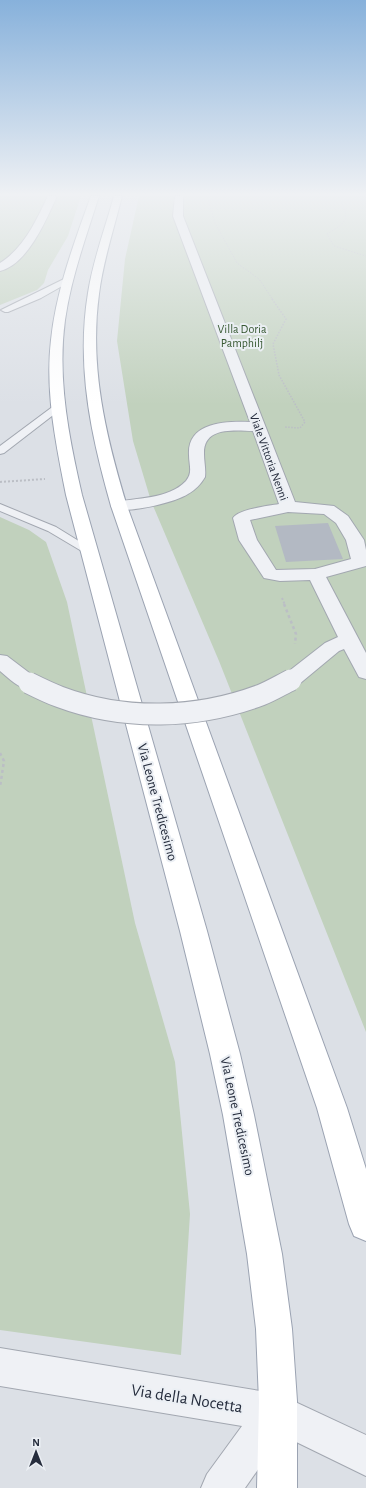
<svg xmlns="http://www.w3.org/2000/svg" width="366" height="1488" font-family="'Alegreya Sans',sans-serif">
<rect width="100%" height="100%" fill="#dce0e6"/>
<!-- green -->
<g fill="#c1d1bd">
<path d="M0 196H81L68 236 48 270 44 283 37 290 0 305Z"/>
<path d="M139 196H366V1032L219 661 151 501 133 441 117 341 125 259Z"/>
<path d="M0 517 29 530 46 542 67 602 135 923 175 1062 190 1214 181 1355 0 1330Z"/>
</g>
<!-- building -->
<path fill="#b3b9c3" d="M328 523 343 559 286 562 275 526Z"/>
<g fill="none" stroke-linecap="round" stroke-linejoin="round">
<!-- service casing -->
<g stroke="#a2a7b0" stroke-width="2">
<g id="service">
<path d="M64 279H70L71 281 41 298 8 312H5L1 310Z"/>
<path d="M58 404 61 405 63 407 61 409 4 453 0 454V446L55 405Z"/>
<path d="M0 504 56 527 95 551 93 553H85L48 531 0 511Z"/>
</g>
</g>
<!-- pedestrian casing -->
<g stroke="#a2a7b0" stroke-width="2">
<g id="pedestrian">
<path d="M48 196H57C46 220 28 264 0 271V263C24 248 36 221 48 196Z"/>
<path d="M175 196H183V216L295 502 334 506 348 516 364 540 366 550V566L326 577 366 653V679L359 677 344 649 339 651 298 685 291 687 284 685 281 680 284 675 325 643 338 637 310 580 280 581 264 578 239 540 233 518C239 509 268 506 279 504L253 431C233 430 203 427 204 454 204 462 206 469 205 477 201 484 195 490 188 494 174 503 129 513 113 509L111 506 113 503C136 497 168 500 186 481 193 473 189 465 189 455 187 422 226 421 250 422L173 216ZM288 512 324 514 336 523 346 540 351 559 315 569 276 570 257 540 250 520Z"/>
<path d="M0 655 7 656 36 678 39 683 36 688C21 692 11 680 0 671Z"/>
</g>
</g>
<!-- tertiary casing -->
<g stroke="#a2a7b0" stroke-width="2">
<path id="tertiary" d="M0 1348 278 1394 366 1435V1476L284 1436 266 1458 245 1488H201L207 1474 242 1426 0 1386Z"/>
</g>
<!-- primary casing -->
<g stroke="#9ba3b2" stroke-width="2">
<g id="primary">
<path d="M91 196H99C86 237 71 278 65 320 57 379 69 438 82 495L207 931 240 1054 254 1115 282 1254 292 1329 297 1401V1488H257L259 1401 256 1329 247 1254 223 1115 210 1054 180 931 66 495C56 445 45 392 51 340 56 291 74 243 91 196Z"/>
<path d="M114 196H122C114 229 103 261 99 294 89 367 106 437 127 506L347 1108 366 1169V1241L354 1236 349 1224 317 1108 111 506C91 436 76 366 88 293 93 260 105 229 114 196Z"/>
</g>
</g>
<!-- path-far3 -->
<g stroke="#bbbec5" stroke-width="1" stroke-dasharray="1.5 1.5" stroke-linecap="butt">
<path d="M207 196 215 223 237 263 259 279 273 300"/>
<path d="M338 196 345 210 346 219 340 226 327 234 334 246 366 256"/>
</g>
<!-- path-far2 -->
<path stroke="#bbbec5" stroke-width="1.5" stroke-dasharray="1.5 1.5" stroke-linecap="butt" d="M272 299 286 319 273 344 279 375 305 422 300 428 284 427"/>
<!-- path-far1 -->
<g stroke="#bbbec5" stroke-width="2" stroke-dasharray="2 2" stroke-linecap="butt">
<path d="M0 482 45 479"/>
<path d="M282 598 285 605"/>
</g>
<!-- path -->
<g stroke="#bbbec5" stroke-width="2.5" stroke-dasharray="3 3" stroke-linecap="butt">
<path d="M284 604 296 634 295 644"/>
<path d="M0 753 4 761 0 787"/>
</g>
<!-- service -->
<use href="#service" fill="#eff1f5" fill-rule="evenodd"/>
<!-- pedestrian -->
<use href="#pedestrian" fill="#eff1f5" fill-rule="evenodd"/>
<!-- tertiary -->
<use href="#tertiary" fill="#eff1f5" fill-rule="evenodd"/>
<!-- primary -->
<use href="#primary" fill="#fff" fill-rule="evenodd"/>
<!-- pedestrian-bridge casing -->
<g stroke="#a2a7b0" stroke-width="23" stroke-linecap="butt">
<path id="pedestrian-bridge" d="M29 683C39 688 49 693 60 697 124 721 197 719 261 695 271 691 281 685 291 680"/>
</g>
<!-- pedestrian-bridge -->
<use href="#pedestrian-bridge" stroke="#eff1f5" stroke-width="21"/>
</g>
<!-- sky -->
<linearGradient id="sky" x2="0" y2="1"><stop stop-color="#87b1db"/><stop offset="0.48" stop-color="#eff1f4"/><stop offset="1" stop-color="#eff1f4" stop-opacity="0"/></linearGradient>
<rect width="366" height="405" fill="url(#sky)"/>
<g text-anchor="middle" stroke-width="4" stroke-linejoin="round" paint-order="stroke">
<!-- far-park labels -->
<g font-size="12" fill="#385933" stroke="#ebeff4">
<text x="242" y="333">Villa Doria<tspan x="242" dy="14">Pamphilj</tspan></text>
</g>
<!-- far-street labels -->
<g font-size="12" fill="#262d3d" stroke="#ebeff4">
<text transform="translate(269 457) rotate(70)" y="4">Viale Vittoria Nenni</text>
</g>
<!-- street labels -->
<g font-size="14" fill="#262d3d" stroke="#ebeff4">
<text transform="translate(158 802) rotate(75)" y="5">Via Leone Tredicesimo</text>
<text transform="translate(238 1116) rotate(78)" y="5">Via Leone Tredicesimo</text>
</g>
<!-- near-street labels -->
<g font-size="17" fill="#262d3d" stroke="#ebeff4">
<text transform="translate(187 1398) rotate(9)" y="6">Via della Nocetta</text>
</g>
</g>
<!-- north arrow -->
<g transform="translate(36 1452)" stroke="#ebeff4" stroke-width="3" paint-order="stroke">
<path d="M0-3L7 15L0 10L-7 15Z" fill="#262d3d"/>
<text y="-6" font-size="11" font-weight="bold" text-anchor="middle" fill="#262d3d">N</text>
</g>
</svg>
